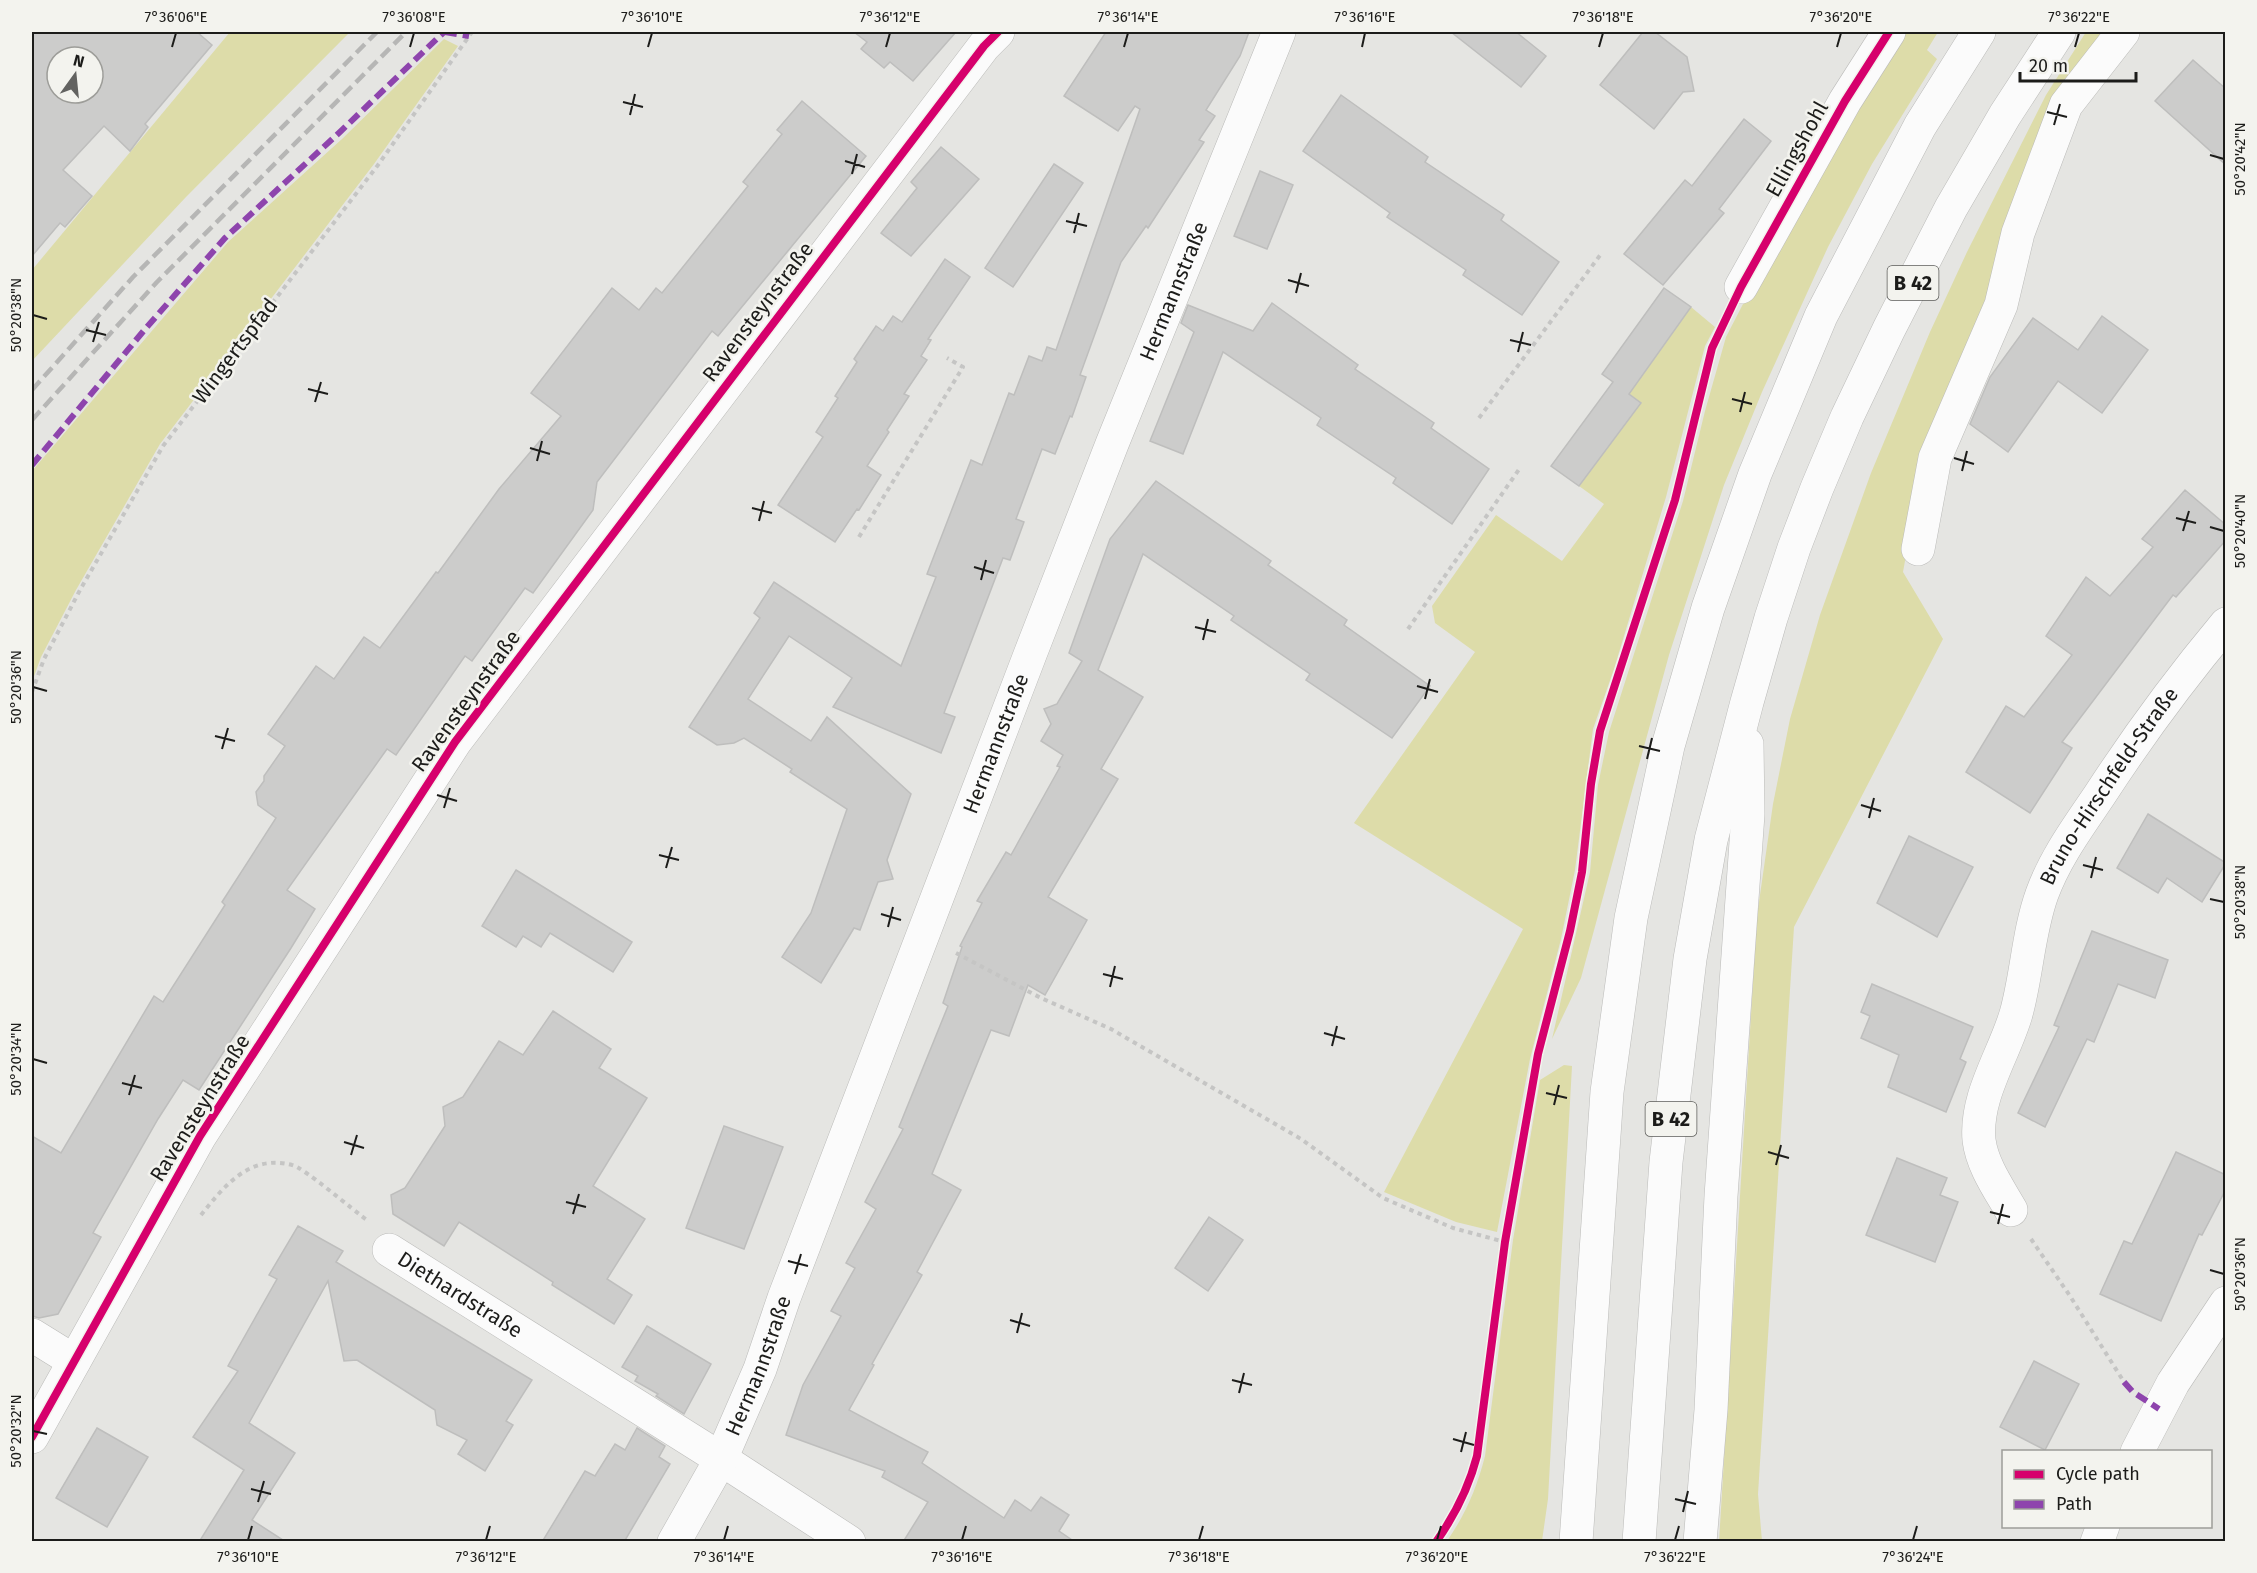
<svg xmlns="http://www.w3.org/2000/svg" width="2257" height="1573" font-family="'Fira Sans',sans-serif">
<rect width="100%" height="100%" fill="#e5e5e2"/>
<!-- green -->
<g fill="#dddca9">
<path d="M230 32H350L186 197 32 361V270Z"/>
<path d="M1901 32H1938L1927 50 1937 59 1872 164 1828 247 1762 392 1724 485 1669 655 1581 978 1552 1039 1590 872 1598 785 1609 732 1683 501 1705 411 1726 337 1790 213Z"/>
<path d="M2086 32H2113L1923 462 1903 572 1943 639 1794 927 1758 1494 1762 1541 1719 1542 1757 916 1773 804 1790 719 1820 615 1871 473 1930 332 1967 252 2046 95Z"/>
<path d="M444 39 458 46 374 164 160 444 76 590 41 657 32 682V471L228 242 342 139Z"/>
<path d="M1691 307 1715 327 1705 346 1666 497 1614 669 1593 729 1575 870 1561 939 1530 1059 1497 1232 1456 1222 1384 1192 1523 929 1354 823 1475 652 1435 623 1432 606 1496 515 1562 561 1604 504 1579 486 1641 403 1629 394Z"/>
<path d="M1564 1065 1572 1066 1548 1499 1542 1541H1447C1465 1515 1477 1488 1485 1456L1513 1240 1540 1080Z"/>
</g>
<!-- building -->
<g fill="#cccccb" stroke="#bebebd" stroke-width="1.5" fill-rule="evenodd">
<path d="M32 32H197L212 45 145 124 148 127 130 151 104 126 63 170 92 196 65 227 60 223 32 256ZM57 57H93V93H57Z"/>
<path d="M854 32H956L913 81 890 62 884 68 861 49 867 42Z"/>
<path d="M1106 32H1249L1240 56 1206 110 1215 116 1199 140 1204 142 1148 228 1146 226 1121 262 1080 375 1086 377 1072 417 1070 416 1055 454 1042 449 1016 519 1024 522 1010 560 1003 558 944 713 955 717 941 753 833 707 852 678 789 636 748 699 811 741 827 717 911 794 887 860 893 879 878 882 860 930 854 928 821 983 782 957 811 913 847 809 790 772 792 769 744 738 734 743 717 745 689 727 760 618 754 613 774 582 901 666 936 577 927 574 971 460 982 465 1009 393 1014 395 1029 356 1042 361 1047 347 1056 350 1140 109 1135 106 1118 131 1064 96Z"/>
<path d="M1451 32H1516L1546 56 1521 87Z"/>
<path d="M1643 32H1655L1687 57 1694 91 1683 92 1654 129 1600 85Z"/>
<path d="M2193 60 2226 89V165L2155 101Z"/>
<path d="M1341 95 1428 157 1425 162 1504 215 1501 220 1559 262 1522 315 1463 275 1466 270 1387 217 1390 213 1303 151Z"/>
<path d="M802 101 866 156 718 336 712 331 597 482 593 510 533 593 525 588 472 661 465 656 396 755 387 749 287 890 315 909 291 948 199 1090 183 1080 158 1119 93 1233 101 1237 58 1314 39 1318 32 1316V1136L61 1153 154 996 163 1002 225 905 222 902 276 818 258 805 256 792 264 781V776L285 746 268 734 316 666 334 679 364 637 380 648 436 572 438 573 499 489 561 416 531 393 612 288 639 310 656 288 662 293 748 186 743 182 782 134 777 130Z"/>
<path d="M1744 119 1771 141 1719 209 1724 213 1663 285 1624 254 1685 180 1692 186Z"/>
<path d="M941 147 979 179 911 256 881 233 917 188 911 182Z"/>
<path d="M1054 164 1083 183 1013 287 985 268Z"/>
<path d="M1260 171 1293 185 1267 249 1234 236Z"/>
<path d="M945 259 970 277 928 339 931 340 921 356 927 360 904 394 909 396 887 430 889 432 867 466 881 475 859 510 857 509 835 542 778 505 823 437 816 432 838 398 835 396 857 362 854 359 876 326 883 331 893 316 902 322Z"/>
<path d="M1664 288 1691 307 1629 394 1641 403 1579 486 1551 466 1613 382 1602 374Z"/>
<path d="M1272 303 1358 365 1355 369 1434 423 1431 428 1489 469 1452 524 1393 483 1396 478 1317 425 1321 418 1223 352 1183 454 1150 441 1194 332 1181 323 1188 305 1253 331Z"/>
<path d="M2102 316 2148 350 2102 413 2058 381 2008 452 1970 424 1990 377 2033 318 2078 350Z"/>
<path d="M1156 481 1271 561 1268 565 1347 620 1344 625 1430 686 1392 738 1306 680 1310 674 1231 620 1234 616 1143 554 1098 670 1143 697 1101 769 1118 779 1048 897 1087 920 1045 995 1028 985 1009 1036 991 1030 932 1174 961 1190 917 1272 922 1275 872 1364 874 1365 849 1410 928 1452 922 1463 1004 1518 1015 1500 1031 1511 1041 1497 1069 1515 1059 1531 1075 1542H903L928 1502 882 1477 885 1471 786 1435 803 1385 841 1316 831 1311 855 1268 846 1263 876 1209 865 1202 903 1129 899 1127 948 1006 943 1003 962 947 960 946 982 903 977 901 1006 852 1011 855 1060 767 1057 766 1063 755 1041 741 1051 724 1044 709 1057 704 1082 661 1069 653 1110 539Z"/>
<path d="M2185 490 2226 525V540L2176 597 2173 595 2062 742 2072 748 2030 813 1966 772 2006 706 2024 717 2072 655 2046 636 2086 577 2110 596 2153 547 2142 539Z"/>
<path d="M2148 814 2226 863 2202 902 2167 878 2158 893 2117 868Z"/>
<path d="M1909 836 1973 867 1937 937 1877 903Z"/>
<path d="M516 870 632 942 613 972 550 933 541 947 523 936 516 947 482 926Z"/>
<path d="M2092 931 2168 960 2155 998 2118 984 2094 1042 2087 1039 2045 1127 2018 1113 2059 1027 2054 1025Z"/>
<path d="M1872 984 1973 1027 1960 1059 1966 1062 1946 1112 1888 1087 1899 1055 1861 1038 1870 1016 1861 1012Z"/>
<path d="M553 1011 611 1049 599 1068 647 1098 593 1186 645 1219 607 1279 632 1295 614 1324 552 1285 553 1282 459 1222 444 1246 393 1214 391 1195 405 1188 445 1126 443 1107 463 1097 499 1041 523 1055Z"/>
<path d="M724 1126 783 1147 744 1249 686 1228Z"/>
<path d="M2176 1152 2226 1175V1189L2202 1235 2199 1234 2161 1321 2100 1294 2124 1241 2132 1244Z"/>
<path d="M1897 1158 1947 1178 1940 1195 1958 1202 1935 1262 1866 1235Z"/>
<path d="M1209 1217 1243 1240 1208 1291 1175 1268Z"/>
<path d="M298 1226 343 1251 336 1262 532 1380 506 1421 513 1425 485 1471 458 1454 467 1440 437 1425 435 1410 357 1360 344 1361 328 1281 249 1423 295 1453 252 1520 286 1542H199L244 1470 193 1437 238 1371 228 1366 277 1279 269 1275Z"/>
<path d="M647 1326 711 1364 684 1414 656 1396 658 1394 635 1381 638 1376 622 1367Z"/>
<path d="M2034 1361 2079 1384 2045 1450 2000 1427Z"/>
<path d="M97 1428 148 1457 107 1527 56 1498Z"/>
<path d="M637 1428 665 1446 659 1457 670 1464 624 1542H542L585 1471 595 1476 615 1444 625 1450Z"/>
</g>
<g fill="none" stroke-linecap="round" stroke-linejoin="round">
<!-- minor casing -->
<g stroke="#bbbbb9" stroke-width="34">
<g id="minor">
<path d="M1741 287 1845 101 1889 32"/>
<path d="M1918 549 1935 458 2001 305 2018 233 2066 105 2123 32"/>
<path id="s1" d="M2011 1210C1999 1189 1982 1165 1979 1140 1975 1096 2004 1055 2016 1014 2027 975 2028 933 2042 894 2055 858 2078 827 2099 796 2138 736 2180 679 2226 624"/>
<path id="s2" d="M389 1250 721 1459 849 1542"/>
<path d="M32 1335 74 1361"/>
<path d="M32 1437 200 1136 455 742 984 46 998 32"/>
<path d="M2137 1452 2173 1383 2226 1303"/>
<path id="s3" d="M674 1542 721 1459 760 1369 784 1298 1031 652 1112 444 1279 32"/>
<path d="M2097 1542 2103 1526"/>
</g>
</g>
<!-- highway casing -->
<g stroke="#bbbbb9" stroke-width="34">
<g id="highway">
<path d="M1576 1542 1607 1092 1631 918 1668 746 1708 608 1755 474 1821 316 1920 126 1979 32"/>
<path d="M1639 1542 1666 1162 1690 959 1711 840 1747 702 1771 618 1794 548 1817 488 1847 417 1889 329 1951 208 2005 115 2059 32"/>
<path d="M1700 1542 1711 1410 1721 1196 1748 814 1747 744"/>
</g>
</g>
<!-- path -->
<g stroke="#c5c5c4" stroke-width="4" stroke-dasharray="4.5 4.5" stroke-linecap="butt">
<path d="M1479 418 1601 254"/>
<path d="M859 537 963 367 947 358"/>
<path d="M1408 629 1520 468"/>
<path d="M32 692 44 659 80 590 163 446 378 165 472 32"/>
<path d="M956 953 1041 998 1111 1029 1301 1139 1383 1198 1453 1228 1505 1242"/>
<path d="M201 1215C225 1185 250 1154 292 1165 303 1167 354 1211 367 1220"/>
<path d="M2031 1239 2070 1296 2124 1382"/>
</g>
<!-- minor -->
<use href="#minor" stroke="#fbfbfb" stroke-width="33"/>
<!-- highway -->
<use href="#highway" stroke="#fbfbfb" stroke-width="33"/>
<!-- rail -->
<g stroke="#b6b6b5" stroke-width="4.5" stroke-dasharray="12 6" stroke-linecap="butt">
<path d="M32 390 133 277 377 32"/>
<path d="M32 420 157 282 406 32"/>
</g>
<!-- quiet -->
<g stroke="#8e44ad" stroke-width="6" stroke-dasharray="12 6" stroke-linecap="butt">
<path d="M445 32 469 36"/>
<path d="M32 465 146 328 225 238 341 131 444 32"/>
<path d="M2124 1382 2133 1392 2159 1409"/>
</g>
<!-- cycleway casing -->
<g stroke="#f3f3ee" stroke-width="11">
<g id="cycleway">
<path d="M32 1437 200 1136 455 742 984 46 998 32"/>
<path d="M1436 1542C1455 1515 1469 1487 1477 1456L1505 1242 1538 1054 1570 931 1582 872 1591 784 1600 731 1675 500 1712 348 1741 287 1845 101 1889 32"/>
</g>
</g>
<!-- cycleway -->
<use href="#cycleway" stroke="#d6006c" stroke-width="8"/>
</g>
<!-- ticks -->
<path fill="none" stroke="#1c1c1a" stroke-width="2" d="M172 47 176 33M410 47 414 33M648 47 652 33M886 47 890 33M1124 47 1128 33M1362 47 1365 33M1599 47 1603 33M1837 47 1841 33M2075 47 2079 33M623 102 643 107M2047 112 2067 117M630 115 635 94M2054 125 2060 104M2210 155 2224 159M845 161 865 167M852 174 857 154M1066 221 1087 226M1074 233 1079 213M1288 280 1309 286M1296 293 1301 273M33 315 47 319M86 330 106 335M1510 340 1531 345M93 342 99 322M1518 352 1523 332M308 389 328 394M1732 399 1752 404M315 402 321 382M1740 412 1745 392M530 448 550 454M1954 458 1974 464M537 461 542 441M1962 471 1967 451M752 508 772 513M2176 518 2196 523M759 521 764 501M2210 527 2224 531M2183 531 2189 511M974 567 994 573M981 580 986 560M1195 627 1216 632M1203 640 1208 619M1417 686 1438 692M33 687 47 691M1425 699 1430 679M215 736 235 741M1639 746 1660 751M222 749 228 728M1647 759 1652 738M437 795 457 801M1861 805 1881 811M444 808 450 788M1869 818 1874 798M659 855 679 860M2083 865 2103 870M666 868 672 847M2091 878 2096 857M2210 899 2224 902M881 914 901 920M888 927 893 907M1103 974 1123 979M1110 987 1115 966M1324 1033 1345 1039M1332 1046 1337 1026M33 1059 47 1063M122 1083 142 1088M1546 1093 1567 1098M129 1095 135 1075M1554 1105 1559 1085M344 1142 364 1148M1768 1152 1789 1158M351 1155 357 1135M1776 1165 1781 1145M566 1202 586 1207M1990 1212 2010 1217M573 1214 579 1194M1998 1224 2003 1204M788 1261 808 1266M2210 1270 2224 1274M795 1274 801 1254M1010 1320 1030 1326M1017 1333 1022 1313M1232 1380 1252 1385M1239 1393 1244 1373M33 1431 47 1434M1453 1439 1474 1445M1461 1452 1466 1432M251 1489 271 1494M1675 1499 1696 1504M258 1502 264 1481M1683 1512 1688 1491M248 1540 252 1526M486 1540 490 1526M724 1540 728 1526M962 1540 966 1526M1199 1540 1203 1526M1437 1540 1441 1526M1675 1540 1679 1526M1913 1540 1917 1526"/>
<g text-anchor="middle" stroke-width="5" stroke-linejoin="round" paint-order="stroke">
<!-- shield labels -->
<g fill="#f3f3ee" stroke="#5c5c5a" stroke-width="1.5">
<rect x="1887.5" y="266" width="51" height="34" rx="4.5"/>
<rect x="1645.5" y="1102" width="51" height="34" rx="4.5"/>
</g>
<g font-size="20" font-weight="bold" fill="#1c1c1a">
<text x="1913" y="290">B 42</text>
<text x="1671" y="1126">B 42</text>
</g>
<!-- street labels -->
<g font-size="21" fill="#1c1c1a" stroke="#f3f3ee">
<text transform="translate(1797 149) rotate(-61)" y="7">Ellingshohl</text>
<text dy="7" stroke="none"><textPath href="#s3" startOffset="1348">Hermannstraße</textPath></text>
<text transform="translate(758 312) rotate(-53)" y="7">Ravensteynstraße</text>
<text transform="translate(235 351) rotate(-53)" y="7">Wingertspfad</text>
<text transform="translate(466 701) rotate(-54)" y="7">Ravensteynstraße</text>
<text dy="7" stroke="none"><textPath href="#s3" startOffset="862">Hermannstraße</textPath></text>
<text dy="7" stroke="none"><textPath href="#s1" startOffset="460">Bruno-Hirschfeld-Straße</textPath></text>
<text transform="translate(200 1108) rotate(-58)" y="7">Ravensteynstraße</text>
<text dy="7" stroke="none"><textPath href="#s2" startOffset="84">Diethardstraße</textPath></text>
<text dy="7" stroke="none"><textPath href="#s3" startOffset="196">Hermannstraße</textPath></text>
</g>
</g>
<!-- border -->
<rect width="2257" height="1573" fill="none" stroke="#f3f3ee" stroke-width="66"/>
<!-- legend -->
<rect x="2002" y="1450" width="210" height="78" fill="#f3f3ee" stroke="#9d9d99" stroke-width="1.5"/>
<rect x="2014" y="1470" width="30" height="9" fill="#d6006c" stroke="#9d9d99" stroke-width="1.5"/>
<text x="2056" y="1480" font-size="18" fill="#1c1c1a">Cycle path</text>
<rect x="2014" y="1500" width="30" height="9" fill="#8e44ad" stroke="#9d9d99" stroke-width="1.5"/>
<text x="2056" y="1510" font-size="18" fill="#1c1c1a">Path</text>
<!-- north arrow -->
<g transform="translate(75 75) rotate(15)"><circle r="28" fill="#f3f3ee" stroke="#9d9d99" stroke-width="1.5"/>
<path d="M0-4.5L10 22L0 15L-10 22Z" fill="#626260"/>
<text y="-9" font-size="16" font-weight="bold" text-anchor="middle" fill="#1c1c1a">N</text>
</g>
<!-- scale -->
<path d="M2020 72v9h116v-9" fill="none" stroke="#1c1c1a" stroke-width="3"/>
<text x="2029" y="72" font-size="18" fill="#1c1c1a" stroke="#f3f3ee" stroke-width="4.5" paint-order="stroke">20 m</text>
<rect x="33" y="33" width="2191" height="1507" fill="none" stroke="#1c1c1a" stroke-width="2"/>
<g font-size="15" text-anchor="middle" fill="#1c1c1a">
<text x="176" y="22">7°36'06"E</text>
<text x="414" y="22">7°36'08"E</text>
<text x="652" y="22">7°36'10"E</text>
<text x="890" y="22">7°36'12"E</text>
<text x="1128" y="22">7°36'14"E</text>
<text x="1365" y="22">7°36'16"E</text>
<text x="1603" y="22">7°36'18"E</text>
<text x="1841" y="22">7°36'20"E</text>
<text x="2079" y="22">7°36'22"E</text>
<text transform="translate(2240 159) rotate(-90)" y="5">50°20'42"N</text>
<text transform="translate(16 315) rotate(-90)" y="5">50°20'38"N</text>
<text transform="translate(2240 531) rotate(-90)" y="5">50°20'40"N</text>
<text transform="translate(16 687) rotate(-90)" y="5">50°20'36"N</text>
<text transform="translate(2240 902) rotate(-90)" y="5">50°20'38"N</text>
<text transform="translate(16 1059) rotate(-90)" y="5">50°20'34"N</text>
<text transform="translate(2240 1274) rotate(-90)" y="5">50°20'36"N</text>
<text transform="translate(16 1431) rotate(-90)" y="5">50°20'32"N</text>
<text x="248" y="1562">7°36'10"E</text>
<text x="486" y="1562">7°36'12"E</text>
<text x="724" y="1562">7°36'14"E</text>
<text x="962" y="1562">7°36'16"E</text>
<text x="1199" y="1562">7°36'18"E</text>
<text x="1437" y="1562">7°36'20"E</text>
<text x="1675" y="1562">7°36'22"E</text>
<text x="1913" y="1562">7°36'24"E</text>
</g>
</svg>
